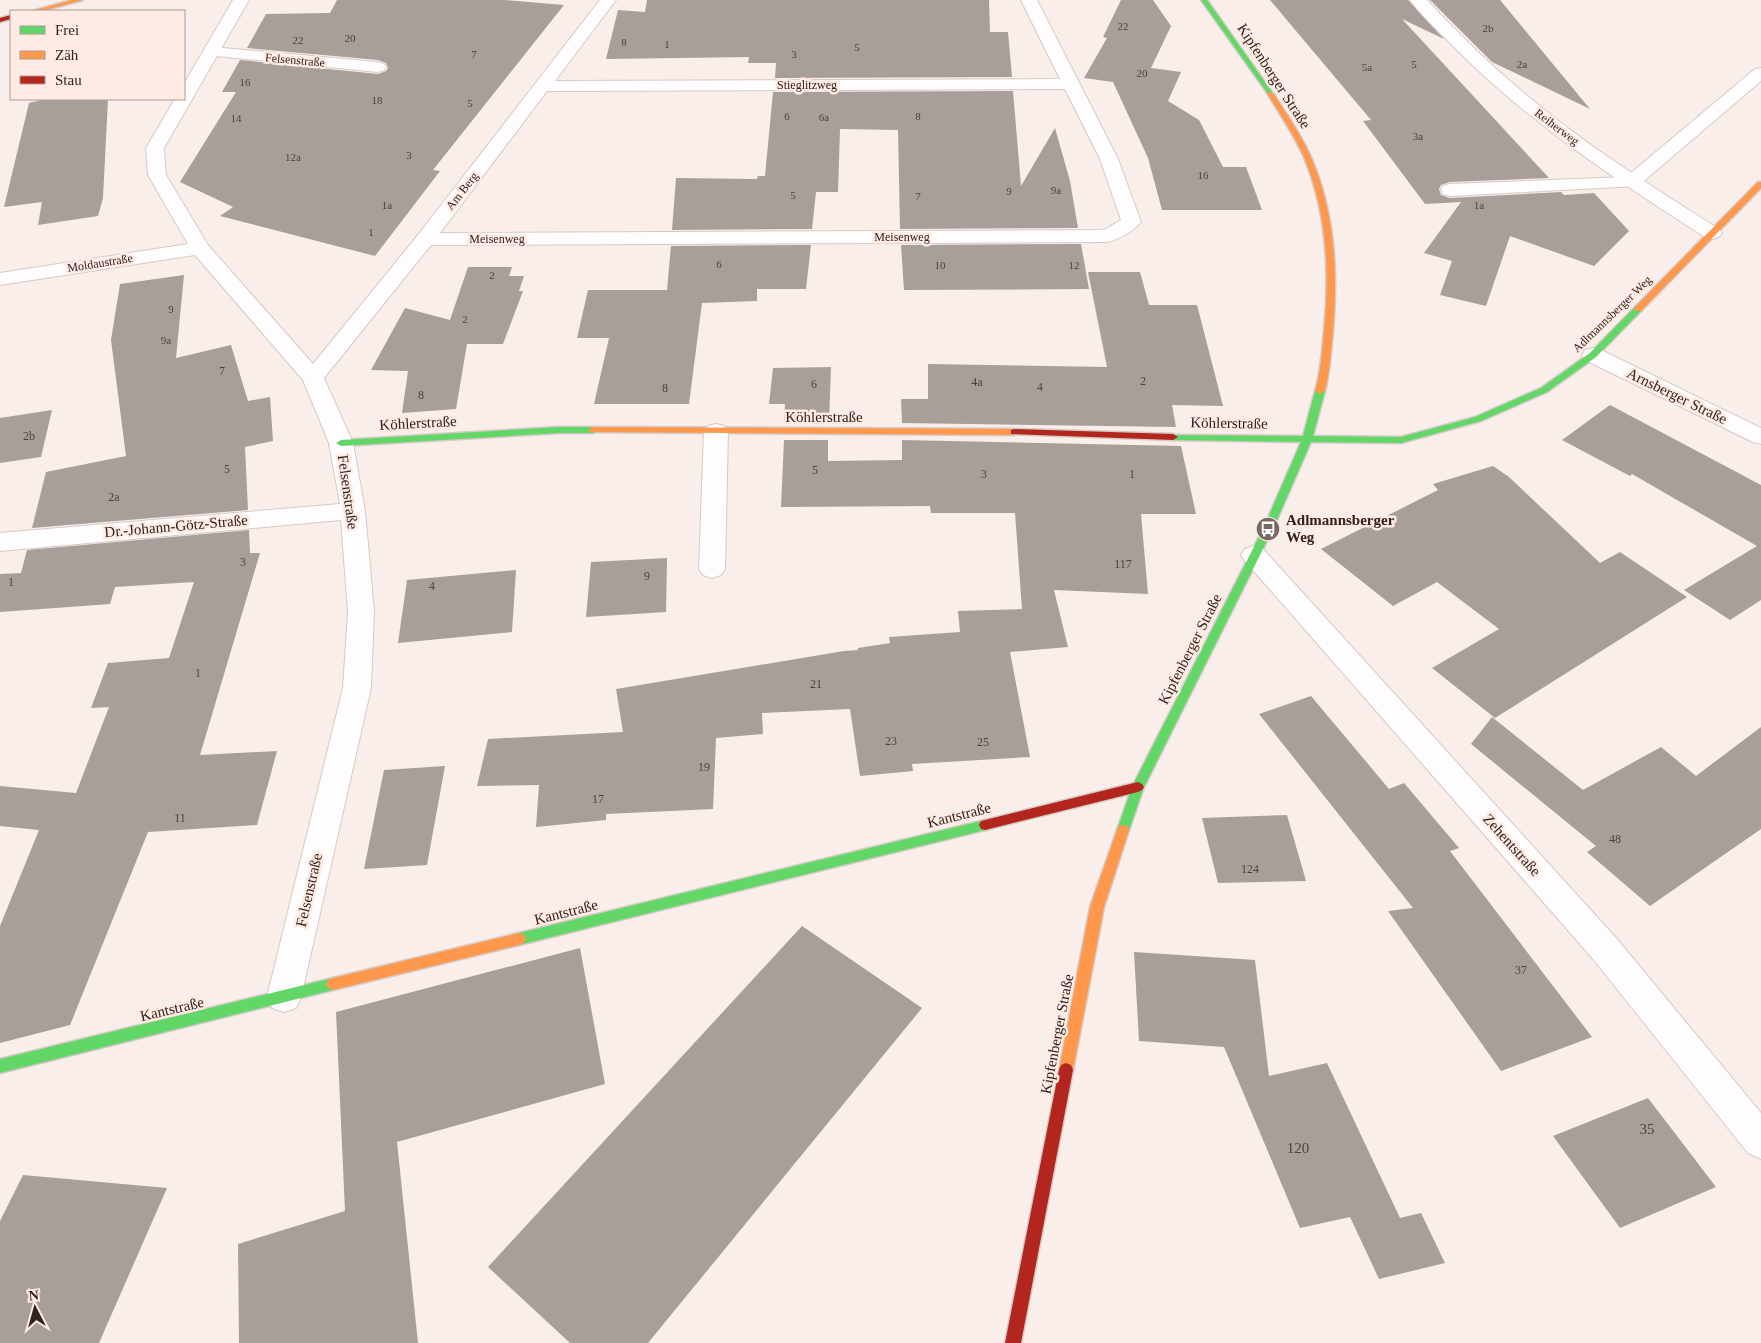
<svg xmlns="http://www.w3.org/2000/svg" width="1761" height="1343" font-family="'Times New Roman',serif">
<rect width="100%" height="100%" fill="#f9eee9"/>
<!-- building -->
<g fill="#a99f9a">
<path d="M337 0H504L564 5 433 170 440 171 375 256 220 216 233 207 180 182 236 92H222L240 60 378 74 386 71 388 68 386 63 378 60 247 48 266 14 330 13Z"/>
<path d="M647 0H989L990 32H1008L1012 77 775 78 776 63H748L749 57 606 59 618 10 645 12Z"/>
<path d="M1121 0H1153L1171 26 1151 68 1181 72 1168 101 1199 120 1223 167H1246L1262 210H1162L1148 158 1113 82 1084 78 1107 38 1103 37Z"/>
<path d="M1270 0H1408L1444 39 1402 19 1549 178 1450 182 1441 185 1439 189 1441 195 1450 198 1561 192 1564 195 1594 193 1629 231 1594 266 1510 236 1486 306 1440 295 1452 261 1424 253 1461 202 1425 204 1363 121 1371 120Z"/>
<path d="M1430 0H1500L1590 109 1492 62Z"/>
<path d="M1013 91 1021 186 1055 128 1070 181 1078 228 900 229 898 130 840 129 838 192H816L812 229 672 230 676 178 757 179 758 176H765L773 92Z"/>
<path d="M45 99H108L103 198 98 216 38 225 42 202 4 207 29 103Z"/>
<path d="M1081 244 1089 289 904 290 901 245Z"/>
<path d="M811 245 806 289H757V301L702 303 689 404H594L609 338H577L588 290H667L671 246Z"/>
<path d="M468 267H512L509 276H524L519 291H523L503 344H467L456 409 402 413 408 371 371 370 405 308 450 320Z"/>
<path d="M1088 272H1140L1149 305H1197L1223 406 1172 405 1176 427 902 423 901 399H928V364L1107 367Z"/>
<path d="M184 275 176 358 231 345 248 401 270 397 273 441 245 447 248 510 32 528 46 472 126 456 111 340 120 284Z"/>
<path d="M831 367 829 422H784L785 404H769L773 368Z"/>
<path d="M1610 405 1761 485V600L1730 620 1684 590 1757 546 1632 474 1630 476 1562 440Z"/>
<path d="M52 410 41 457 0 463V418Z"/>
<path d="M784 440H828V461L902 460V440L1181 446 1196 514H1141L1148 594 1054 590 1068 647 1010 652 1030 757 912 764 913 771 860 776 850 709 762 713 763 734 716 738 713 809 606 814V820L536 827 539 785 477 786 488 739 623 732 616 689 844 651 858 650V648L890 643 889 637 960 632 958 611 1022 609 1015 513H931L930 506 781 507Z"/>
<path d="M1493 466 1509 477 1600 563 1620 552 1687 597 1495 718 1432 668 1499 629 1437 582 1393 606 1321 549 1438 490 1433 484Z"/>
<path d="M249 530 250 553H260L200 755 277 751 257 825 148 832 70 1025 0 1043V926L39 830 0 826V786L76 793 109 707 91 708 108 663 169 658 194 582 115 587 110 604 0 612V574L21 573 27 550Z"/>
<path d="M667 558 666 612 586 617 591 562Z"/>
<path d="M516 570 512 632 398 643 407 580Z"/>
<path d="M1311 696 1389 789 1404 783 1459 848 1450 851 1592 1037 1501 1071 1388 911 1413 908 1259 714Z"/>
<path d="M1492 717 1583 790 1661 747 1696 776 1761 727V829L1650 906 1587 852 1596 846 1471 744Z"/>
<path d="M445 766 427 865 364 869 384 770Z"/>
<path d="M1287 815 1306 881 1218 883 1202 818Z"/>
<path d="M802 926 922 1008 648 1343H570L488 1267Z"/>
<path d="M580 948 605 1084 397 1142 418 1343H239L238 1244 345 1211 336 1012Z"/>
<path d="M1134 952 1255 960 1269 1076 1327 1063 1400 1218 1421 1213 1445 1263 1379 1279 1350 1217 1300 1228 1224 1047 1139 1041Z"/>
<path d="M1648 1098 1716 1187 1620 1228 1553 1136Z"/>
<path d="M23 1175 167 1188 99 1343H0V1221Z"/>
</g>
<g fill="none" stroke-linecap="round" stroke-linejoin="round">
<!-- lane casing -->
<g stroke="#d5cac5" stroke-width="2">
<g id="lane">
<path d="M212 47 378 62 384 64 386 67 384 70 378 72 206 55 204 52 206 49Z"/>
<path d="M1761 68V81L1638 186 1450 196 1443 194 1441 190 1443 186 1450 184 1626 177 1755 69Z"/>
<path d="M716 424 724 426 728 431 725 569 721 575 712 578 703 575 699 569 704 431 708 426Z"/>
</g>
</g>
<!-- street casing -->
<g stroke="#d5cac5" stroke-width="2">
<g id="street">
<path d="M233 0H249L164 148 166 175 208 245 313 364 418 235 600 0H616L555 81 1060 79 1021 0H1037L1118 159 1141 222C1134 231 1119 239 1108 242L431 245 324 378 353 443 365 511 374 612 371 688 301 997 296 1008 284 1012 272 1008 267 997 343 688 348 612 341 520 0 551V533L340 504 329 443 303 380 195 255 0 285V273L188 244 148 175 146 148 175 99H184V84ZM1065 89 1100 159 1121 220 1104 230 440 233 547 91Z"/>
<path d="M1410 0H1427C1455 30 1485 60 1517 87 1579 141 1649 185 1719 229L1722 233 1719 237 1712 239 1705 237C1617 181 1531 124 1457 50 1442 34 1423 18 1410 0Z"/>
<path d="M1593 348 1601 350 1761 428V444L1753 442 1585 360 1582 355 1585 350Z"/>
<path d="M1254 546 1263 549 1617 939 1761 1113V1159L1748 1153 1593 959 1245 561 1241 555 1245 549Z"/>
</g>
</g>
<!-- fast casing -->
<g stroke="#d5cac5" stroke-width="3">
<g id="fast">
<path d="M1201 0H1207L1272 92V94H1268Z"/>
<path d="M1638 306 1642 309 1641 311 1596 357 1547 392 1481 421 1401 443 1311 442 1273 529 1144 787 1129 830 1127 834 1123 835 1119 834 1117 830 1132 787 1263 529 1301 442 1173 440 1170 439V435L1303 436 1315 391 1320 388 1325 391 1313 436 1401 437 1475 417 1541 388 1590 353 1635 307Z"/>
<path d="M559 427H593L598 430 593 433H559L341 446 336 443 341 440Z"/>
<path d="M985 820 989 821 991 825 989 829 985 830 519 945 514 943 512 939 514 935 519 933Z"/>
<path d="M333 978 338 980 340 984 338 988 333 990 0 1073V1059Z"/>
</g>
</g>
<!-- slow casing -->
<g stroke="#d5cac5" stroke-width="3">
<g id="slow">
<path d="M72 0H83L42 11H32Z"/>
<path d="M1268 92 1273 93C1286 113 1300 133 1310 155 1335 211 1338 271 1333 331 1331 351 1330 371 1325 391L1320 394 1315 391C1321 371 1322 351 1324 331 1330 271 1327 211 1303 155 1293 133 1279 113 1267 93Z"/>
<path d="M1758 182H1761V188L1641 311H1635V307Z"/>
<path d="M593 427 1014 429 1019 432 1014 435 590 432 588 430Z"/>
<path d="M1123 825 1127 826 1129 830 1104 907 1073 1070 1071 1075 1066 1077 1061 1075 1059 1070 1090 907 1117 830 1119 826Z"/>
<path d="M519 933 524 935 526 939 524 943 519 945 333 990 328 988 326 984 328 980 333 978Z"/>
</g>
</g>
<!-- jam casing -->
<g stroke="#d5cac5" stroke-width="3">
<g id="jam">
<path d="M11 15V19L0 22V18Z"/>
<path d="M1014 429 1173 434 1178 437 1173 440 1011 434V430Z"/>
<path d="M1138 782 1142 784 1144 787 1142 790 1138 792 985 830 981 829 979 825 981 821 985 820Z"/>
<path d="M1066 1063 1071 1065 1073 1070 1021 1343H1005L1059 1070 1061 1065Z"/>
</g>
</g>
<!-- lane -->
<use href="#lane" fill="#fefcfc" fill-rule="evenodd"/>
<!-- street -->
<use href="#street" fill="#fefcfc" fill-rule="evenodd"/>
<!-- fast -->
<use href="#fast" fill="#63d668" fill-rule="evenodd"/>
<!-- slow -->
<use href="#slow" fill="#ff974d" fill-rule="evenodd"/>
<!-- jam -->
<use href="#jam" fill="#b3261e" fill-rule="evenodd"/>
</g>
<!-- icons -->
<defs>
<g id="bus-disc" transform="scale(1.25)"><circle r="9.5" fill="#766a65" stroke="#ffebe3"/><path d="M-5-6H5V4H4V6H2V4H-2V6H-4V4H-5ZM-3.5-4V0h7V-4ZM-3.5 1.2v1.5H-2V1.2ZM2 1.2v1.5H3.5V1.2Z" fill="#fff"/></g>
</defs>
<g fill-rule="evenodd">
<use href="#bus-disc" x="1268" y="529"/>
</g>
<g text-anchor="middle" stroke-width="5" stroke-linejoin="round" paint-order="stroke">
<!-- far-number labels -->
<g font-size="11" fill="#4e423d">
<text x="1123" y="30">22</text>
<text x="1488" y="32">2b</text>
<text x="350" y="42">20</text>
<text x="298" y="44">22</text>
<text x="624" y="46">8</text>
<text x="667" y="48">1</text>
<text x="857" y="51">5</text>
<text x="474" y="58">7</text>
<text x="794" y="58">3</text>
<text x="1414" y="68">5</text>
<text x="1522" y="68">2a</text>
<text x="1367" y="71">5a</text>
<text x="1142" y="77">20</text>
<text x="245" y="86">16</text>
<text x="377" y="104">18</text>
<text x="470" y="107">5</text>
<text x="787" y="120">6</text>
<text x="918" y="120">8</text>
<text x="824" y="121">6a</text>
<text x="236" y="122">14</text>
<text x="1418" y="140">3a</text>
<text x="409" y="159">3</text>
<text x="293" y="161">12a</text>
<text x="1203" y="179">16</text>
<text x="1056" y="194">9a</text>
<text x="1009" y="195">9</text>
<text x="793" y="199">5</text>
<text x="918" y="200">7</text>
<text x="387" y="209">1a</text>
<text x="1479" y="209">1a</text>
<text x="371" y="236">1</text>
<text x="719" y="268">6</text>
<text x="940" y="269">10</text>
<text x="1074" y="269">12</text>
<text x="492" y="279">2</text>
<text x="171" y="313">9</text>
<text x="465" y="323">2</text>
<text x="166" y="344">9a</text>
</g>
<!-- far-street labels -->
<g font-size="12" fill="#2f231e" stroke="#ffebe3">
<text transform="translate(295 60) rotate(5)" y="4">Felsenstraße</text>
<text x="807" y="89">Stieglitzweg</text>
<text transform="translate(1557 127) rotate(37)" y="4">Reiherweg</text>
<text transform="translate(462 191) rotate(-52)" y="4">Am Berg</text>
<text x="902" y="241">Meisenweg</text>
<text x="497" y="243">Meisenweg</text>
<text transform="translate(100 263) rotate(-9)" y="4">Moldaustraße</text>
<text transform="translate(1612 314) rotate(-44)" y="4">Adlmannsberger Weg</text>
</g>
<!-- number labels -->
<g font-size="12" fill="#4e423d">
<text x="222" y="375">7</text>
<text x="1143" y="385">2</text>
<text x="977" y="386">4a</text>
<text x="814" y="388">6</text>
<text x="1040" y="391">4</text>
<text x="665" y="392">8</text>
<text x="421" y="399">8</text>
<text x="29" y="440">2b</text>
<text x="227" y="473">5</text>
<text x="815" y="474">5</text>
<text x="984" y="478">3</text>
<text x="1132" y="478">1</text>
<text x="114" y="501">2a</text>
<text x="243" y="566">3</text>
<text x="1123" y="568">117</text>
<text x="647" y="580">9</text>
<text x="11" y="586">1</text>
<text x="432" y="590">4</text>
<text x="198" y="677">1</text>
<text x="816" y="688">21</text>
<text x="891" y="745">23</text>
<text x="983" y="746">25</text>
<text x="704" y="771">19</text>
<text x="598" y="803">17</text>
<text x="180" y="822">11</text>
<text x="1615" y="843">48</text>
<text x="1250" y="873">124</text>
<text x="1521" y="974">37</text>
</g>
<!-- street labels -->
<g font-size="15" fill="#2f231e" stroke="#ffebe3">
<text transform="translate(1274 76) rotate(57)" y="5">Kipfenberger Straße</text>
<text transform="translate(1677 396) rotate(26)" y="5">Arnsberger Straße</text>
<text x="824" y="422">Köhlerstraße</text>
<text transform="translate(418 423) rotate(-3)" y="5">Köhlerstraße</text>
<text transform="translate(1229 423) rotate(1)" y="5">Köhlerstraße</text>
<text transform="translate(348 492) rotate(82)" y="5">Felsenstraße</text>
<text transform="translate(176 526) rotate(-5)" y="5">Dr.-Johann-Götz-Straße</text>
<text transform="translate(1190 649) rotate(-63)" y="5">Kipfenberger Straße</text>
<text transform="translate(959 815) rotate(-14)" y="5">Kantstraße</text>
<text transform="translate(1512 845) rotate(48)" y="5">Zehentstraße</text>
<text transform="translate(309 890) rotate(-77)" y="5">Felsenstraße</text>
<text transform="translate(566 912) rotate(-14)" y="5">Kantstraße</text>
<text transform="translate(172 1009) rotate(-13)" y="5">Kantstraße</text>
<text transform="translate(1057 1034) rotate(-79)" y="5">Kipfenberger Straße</text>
</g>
<!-- poi labels -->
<g font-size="15" font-weight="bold" fill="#2f231e" stroke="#ffebe3" text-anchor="start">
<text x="1286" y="525">Adlmannsberger<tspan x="1286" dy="17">Weg</tspan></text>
</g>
<!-- near-number labels -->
<g font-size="15" fill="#4e423d">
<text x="1647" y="1134">35</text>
<text x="1298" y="1153">120</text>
</g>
</g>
<!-- legend -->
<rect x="10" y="10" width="175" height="90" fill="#ffebe3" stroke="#ac9b94"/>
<rect x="20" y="26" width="25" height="8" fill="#63d668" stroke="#ac9b94"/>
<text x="55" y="35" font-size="15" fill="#2f231e">Frei</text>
<rect x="20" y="51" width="25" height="8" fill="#ff974d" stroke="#ac9b94"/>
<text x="55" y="60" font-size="15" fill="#2f231e">Zäh</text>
<rect x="20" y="76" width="25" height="8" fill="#b3261e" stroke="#ac9b94"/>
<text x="55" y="85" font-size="15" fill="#2f231e">Stau</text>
<!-- north arrow -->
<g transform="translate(35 1308) rotate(354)" stroke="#ffebe3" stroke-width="4" paint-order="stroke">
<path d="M0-4L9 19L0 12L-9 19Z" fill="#2f231e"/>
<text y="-8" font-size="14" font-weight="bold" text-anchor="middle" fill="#2f231e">N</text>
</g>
</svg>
